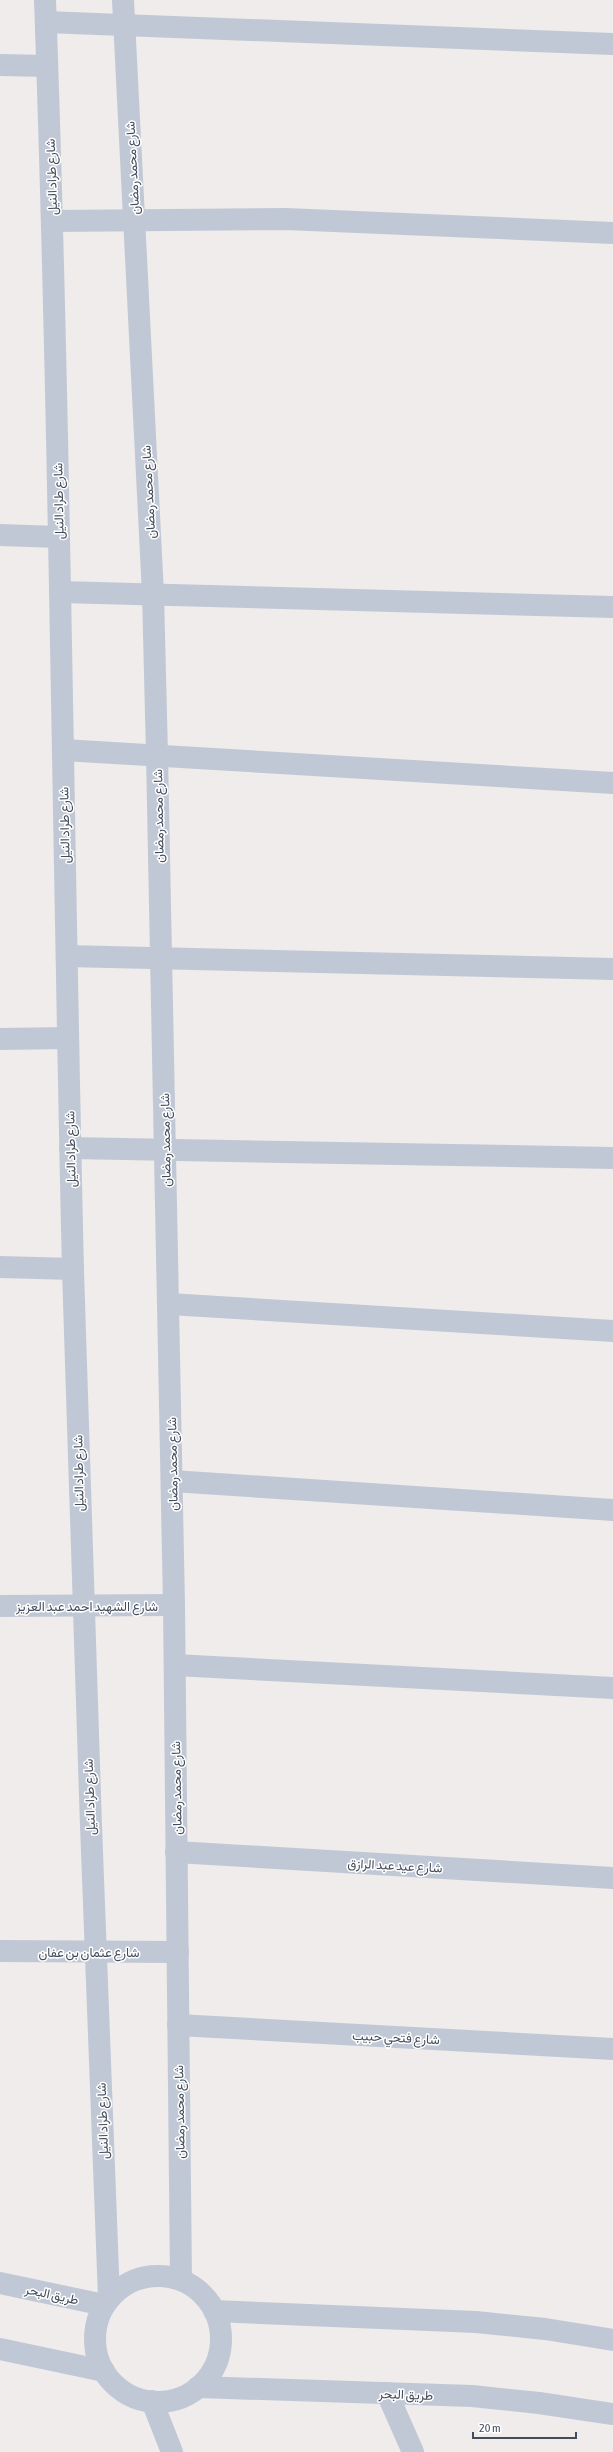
<svg xmlns="http://www.w3.org/2000/svg" width="613" height="2452" font-family="'Asap Condensed',Vazirmatn,sans-serif">
<rect width="100%" height="100%" fill="#efeceb"/>
<g fill="none" stroke-linecap="round" stroke-linejoin="round">
<!-- minor -->
<g stroke="#c1c8d5" stroke-width="22">
<path d="M45 0C60 423 63 847 73 1271 82 1613 96 1956 109 2298"/>
<path d="M123 0 153 594 157 755 174 1605 181 2280"/>
<path d="M46 22 613 44"/>
<path d="M0 65 47 66"/>
<path d="M53 221 286 219 613 233"/>
<path d="M0 535 59 537"/>
<path d="M60 592 613 607"/>
<path d="M63 750 613 783"/>
<path d="M67 956 613 969"/>
<path d="M0 1039 68 1038"/>
<path d="M70 1148 613 1158"/>
<path d="M0 1267 73 1269"/>
<path d="M169 1304 613 1331"/>
<path d="M172 1481 613 1510"/>
<path d="M0 1606 174 1605"/>
<path d="M175 1665 613 1688"/>
<path d="M176 1852 613 1878"/>
<path d="M0 1951 178 1952"/>
<path d="M178 2025 613 2049"/>
<circle cx="158" cy="2339" r="63"/>
<path d="M0 2283 104 2305"/>
<path d="M214 2311 476 2322 545 2329 613 2340"/>
<path d="M0 2349 104 2371"/>
<path d="M198 2387 472 2396 539 2403 613 2414"/>
<path d="M387 2393 413 2452"/>
<path d="M152 2401 172 2452"/>
</g>
</g>
<g text-anchor="middle" stroke-width="3" stroke-linejoin="round" paint-order="stroke">
<!-- street labels -->
<g font-size="13" fill="#434c5b" stroke="#fff">
<text transform="translate(132 168) rotate(-93)" y="5">شارع محمد رمضان</text>
<text transform="translate(51 177) rotate(-92)" y="5">شارع طراد النيل</text>
<text transform="translate(148 492) rotate(-93)" y="5">شارع محمد رمضان</text>
<text transform="translate(58 501) rotate(-91)" y="5">شارع طراد النيل</text>
<text transform="translate(158 816) rotate(-91)" y="5">شارع محمد رمضان</text>
<text transform="translate(64 825) rotate(-91)" y="5">شارع طراد النيل</text>
<text transform="translate(165 1140) rotate(-91)" y="5">شارع محمد رمضان</text>
<text transform="translate(70 1149) rotate(-91)" y="5">شارع طراد النيل</text>
<text transform="translate(172 1464) rotate(-91)" y="5">شارع محمد رمضان</text>
<text transform="translate(78 1473) rotate(-91)" y="5">شارع طراد النيل</text>
<text x="87" y="1611">شارع الشهيد احمد عبد العزيز</text>
<text transform="translate(176 1788) rotate(-91)" y="5">شارع محمد رمضان</text>
<text transform="translate(89 1797) rotate(-92)" y="5">شارع طراد النيل</text>
<text transform="translate(395 1865) rotate(3)" y="5">شارع عيد عبد الرازق</text>
<text x="89" y="1957">شارع عثمان بن عفان</text>
<text transform="translate(396 2037) rotate(3)" y="5">شارع فتحي حبيب</text>
<text transform="translate(179 2112) rotate(-91)" y="5">شارع محمد رمضان</text>
<text transform="translate(102 2121) rotate(-92)" y="5">شارع طراد النيل</text>
<text transform="translate(52 2294) rotate(12)" y="5">طريق البحر</text>
<text transform="translate(406 2394) rotate(2)" y="5">طريق البحر</text>
</g>
</g>
<!-- scale -->
<path d="M473 2432v6h103v-6" fill="none" stroke="#434c5b" stroke-width="2"/>
<text x="479" y="2432" font-size="12" fill="#434c5b" stroke="#ffffff" stroke-width="3" paint-order="stroke">20 m</text>
</svg>
